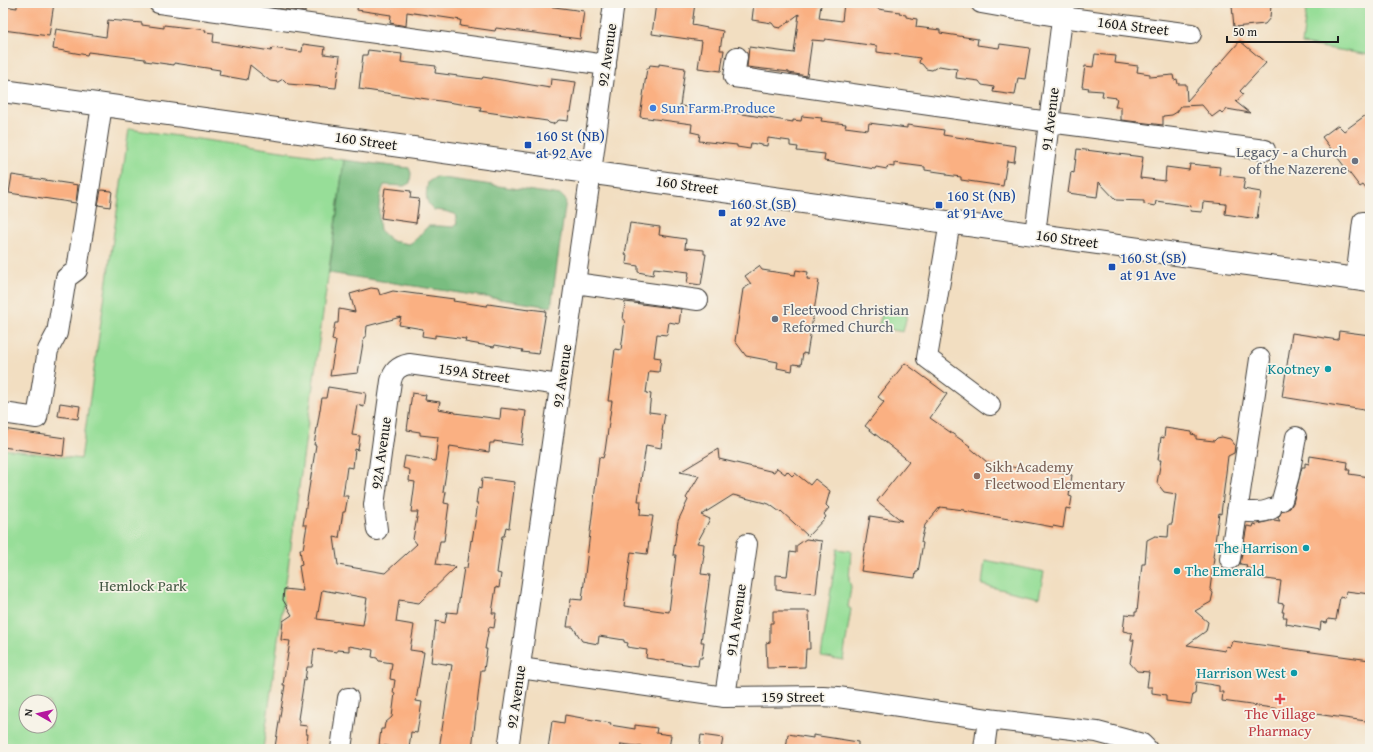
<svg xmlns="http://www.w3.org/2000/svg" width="1373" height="752" font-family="'Gentium Book Plus',serif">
<rect width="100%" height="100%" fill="#f7f3e8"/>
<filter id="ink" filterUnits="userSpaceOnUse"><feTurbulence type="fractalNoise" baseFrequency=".025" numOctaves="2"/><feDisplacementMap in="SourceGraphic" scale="8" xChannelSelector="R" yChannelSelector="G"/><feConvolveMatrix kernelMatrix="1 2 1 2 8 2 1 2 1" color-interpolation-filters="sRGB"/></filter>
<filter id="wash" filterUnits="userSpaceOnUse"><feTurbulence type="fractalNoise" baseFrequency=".012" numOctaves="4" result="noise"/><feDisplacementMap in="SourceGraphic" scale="16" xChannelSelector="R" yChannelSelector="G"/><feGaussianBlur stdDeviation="0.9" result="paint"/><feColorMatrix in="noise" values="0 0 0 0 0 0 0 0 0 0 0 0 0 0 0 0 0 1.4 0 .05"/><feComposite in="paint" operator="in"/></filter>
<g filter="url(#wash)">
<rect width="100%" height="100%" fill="#f2dec1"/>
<!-- green -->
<g fill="#97de98" stroke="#5a7d5a" fill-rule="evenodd">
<path d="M1307 3H1370V55L1302 44Z"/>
<path d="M129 129 344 160 263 749H3V449L81 459ZM26 702H50V726H26Z"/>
<path d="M884 308 907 315 903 332 878 327Z"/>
<path d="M837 549 851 551 849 580 851 587 848 607 851 609 843 660 821 656Z"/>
<path d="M985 560 1044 572 1039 598 982 585Z"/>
</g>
<!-- forest -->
<path fill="#79bd80" stroke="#4a6c4e" d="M344 160 409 168 411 173 410 183 404 186 384 185C378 198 378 215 380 230L392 241 409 244C417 240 421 233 428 226H439L454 227 457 223 455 214 444 211 434 210C424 201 426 195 428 182L436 177 561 195 566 200 551 307 329 273Z"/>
<g id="blocks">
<!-- building -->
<g fill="#fab082" fill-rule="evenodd">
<path d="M17 3H54L49 36 3 30V6L17 8Z"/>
<path d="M269 3H306L305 12 269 7Z"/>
<path d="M358 3H525L584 11 580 39 496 28 495 31 460 26 461 20 407 12 406 26 390 23 391 15 357 10Z"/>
<path d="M656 3H695L692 25 723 31 720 50H724L721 71 698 68 702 41 652 34Z"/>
<path d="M754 3H813L812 4 821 5 819 18 842 21 844 3H873L878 9 900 12 899 14 906 15V17L917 19 916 27 940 30V33L978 39 977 45 999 48 1000 44 1030 48 1025 79 1018 78 1015 95 993 92 994 87 982 85 979 81 956 78 957 69 939 66 932 70 926 69 922 64 919 63 920 58 877 52V46L825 39 824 41 812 40 807 76 789 73V72L747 67 749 47 794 53 799 14 780 28 775 27 772 23 752 20Z"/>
<path d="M1266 4V5H1271L1270 18 1265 24 1234 27 1232 6Z"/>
<path d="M108 20 142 23V25L164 28V25L206 30 205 32 214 33 213 42 271 51 272 48 302 52 303 44 325 47 324 54 340 56 336 88 288 84 283 79 278 82 270 81 250 65 247 80 219 75 220 70 174 63V65L145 61V59L88 52 87 55 53 49 56 29 106 37Z"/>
<path d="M1240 41 1266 63 1240 91 1243 94 1236 102 1250 113 1227 109 1223 114 1220 111 1212 117 1202 105 1181 106 1177 112 1172 115 1163 116V125L1121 120V107H1115L1117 98 1102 96 1103 91 1088 90 1089 88 1082 87 1085 66 1093 67 1095 54 1116 56 1115 63 1138 66 1137 72 1150 74V77L1173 75 1174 80 1177 79 1178 84H1186L1187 101Z"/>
<path d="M368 50 402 54 401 62 436 66 435 73 482 79 483 77 550 88 551 79 576 82 571 112H569L568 121 559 120 553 124 549 123 547 121 480 111 481 107 359 89 363 55H367Z"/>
<path d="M659 64 685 68 680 106 724 111 793 122V120L801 121 802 116 822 118 821 121 846 124 845 127 868 130 869 123 907 128V125L944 130 943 135 1016 146 1014 162 1007 161 1003 186 961 180V177L946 175V173L925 170V167L894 163V167L888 166 887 169 876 167 875 169 824 161 825 154 797 151 798 147 790 146V141L768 138 767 146 751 143 750 149 737 147V145L699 141 700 134 691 132 692 124 640 117 647 68H649L650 65 659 66Z"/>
<path d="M1370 112V194L1363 185 1360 187 1322 137 1338 125 1344 131Z"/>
<path d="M1077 149 1143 157 1140 178 1165 181 1166 167 1189 170 1190 164 1220 167 1219 175 1245 178 1243 189 1261 192 1257 219 1225 214 1226 204 1203 202 1202 212 1190 211 1191 206 1156 201 1155 206 1144 204V201L1116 200 1099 182 1097 197 1068 193 1071 172 1074 173Z"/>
<path d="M12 175 78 185 76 203 9 193Z"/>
<path d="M385 188 411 191 410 198 419 199 416 223 381 218Z"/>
<path d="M101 190 112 191 110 207 98 205Z"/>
<path d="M630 223 660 227 659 235 686 239 685 248 704 250V254H706L701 285 687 283 689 272 654 268 653 275 638 272V266L626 264 627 255H625Z"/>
<path d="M759 266 762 270 795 275 796 270 808 272 807 279 819 280 807 354 803 353 801 365 793 364 792 371 777 368 778 362 746 356 735 341 743 289 751 284 745 276Z"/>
<path d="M371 288 378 289 380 295 393 291 454 299 453 301 487 306 488 304 529 310V309L546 311 539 354 522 352 523 350 495 345 494 347 465 342 466 339 435 335V338L422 336 423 329 399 325 401 317 367 326 366 337H364L358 373 330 376 336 341 332 340 335 323H338L339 309 355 312 350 294Z"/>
<path d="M625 302 681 309 679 324 669 322 667 335 657 334 654 357 661 358 659 372 649 371 646 393 651 394 649 412 665 414 662 431H663L661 448 646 445 638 501H641L640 515 653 516 647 554 631 552 624 606 669 612 676 555H673L678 521 688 500 686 498 699 476 680 472 718 449 719 459 774 472 777 468 785 474 787 471 792 476 795 473 810 485 815 479 830 491 826 505 829 508 824 514 826 517 808 536 781 511 780 512 769 504 733 495 701 515 710 519 697 543 704 544 703 554 704 555 701 574 710 575 701 642H704L702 658H699L698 666 646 658 647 650 627 647 628 643 624 642V640L599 636 598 644 582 641 573 627H567L571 599 582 600 599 457 603 458 605 451 612 401H608L613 365 615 349 621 350 625 320H623Z"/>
<path d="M1339 331 1370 335V411L1282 397 1292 333 1338 340Z"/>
<path d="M905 363 947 394 930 418 970 446 969 447 987 462 1017 468V466L1072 475 1069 496 1072 497 1070 509 1066 508 1063 528 1053 526V527L964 511V510L940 507 925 525 921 542 923 543 918 572H916L915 578 861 571 870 516 902 521 877 501 909 461 865 426 884 402 878 397Z"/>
<path d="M328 387 366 393 364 407 357 405 352 435 360 436 358 450 355 449 353 468 347 467 343 496H348L345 512H343L339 538 334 537 338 565 385 573 417 544 413 539 418 512H411L415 482 409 481 410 470 403 468 405 456 435 461 438 437 420 435V432L407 430 412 393 426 395 425 400 440 402 438 409 455 412V413L500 419 501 408 526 411 522 445 494 441V443H490L489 452 450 446 443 492H446L444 503 449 504 444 541H440L436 564 456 567 419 603 399 600 396 622 414 625 410 650 424 652 416 701 422 702 417 733 411 732 409 749 379 745 381 729H384L385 723 392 717 395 693H393L395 680 390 679 392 663 379 661 377 658 372 657 373 650 349 646V651L337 650V652L314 649 312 667H307L305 680H304L298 719 299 720V725L307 726 306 734H308L306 749H289L275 747 285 685H283L290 641 281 640 283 621 292 615 283 600 284 589 303 591 299 566 302 565 300 549H303L307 525H303L304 519 316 445H314L322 398H326ZM322 590 367 598 363 625 317 619Z"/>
<path d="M60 403 80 406 78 419 58 416Z"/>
<path d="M1165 428 1192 432 1191 434 1196 435V439L1214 441 1217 438 1222 437 1230 439 1235 445 1234 453 1228 456 1221 514 1219 513 1213 557 1214 558 1210 589 1213 593 1211 602 1195 611 1208 622 1206 631 1187 645 1225 651 1226 646 1230 647 1232 641 1370 660V713L1367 712 1366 721 1222 701 1223 692H1219V686L1196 682 1195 694H1193L1191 704 1166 701V695L1152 693V687H1147L1149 672 1137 671 1130 663 1134 640H1131L1132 633 1123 631 1125 614 1135 615V612H1137L1142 564H1145L1147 540 1155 536 1168 537 1169 524H1172L1176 494 1164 492 1157 483 1161 460H1158L1161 437 1164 438Z"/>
<path d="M3 429 65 438 63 456 3 447Z"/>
<path d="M1310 456 1348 462 1347 470H1350L1349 474 1370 477V594L1346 591 1345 598 1340 597 1336 620 1328 619 1327 623 1321 622 1320 630 1286 624 1287 617H1283L1284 612H1282L1284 604 1278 603 1281 581 1259 578 1260 572 1252 571V569L1246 568 1247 565 1240 564 1247 526 1253 527 1254 524 1257 525 1258 524 1274 520 1280 521 1278 518 1282 511 1290 508 1293 503 1302 467H1305V463L1309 464Z"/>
<path d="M482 478 515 482 509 528 506 527 504 536H502L497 573 501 574 499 588 496 587 492 613H496L494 628 489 627 485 649H487L484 670H481L472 749H439L452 665 431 662 436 621 445 623 447 612 457 613 464 568H467L471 540 472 541 478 503H476L478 488 481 489Z"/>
<path d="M806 539 822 541 816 594 776 590V575L787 576 790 552 796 553V546Z"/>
<path d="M773 611H809L810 649H806L805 667 767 668 766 643 770 642V623H773Z"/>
<path d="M565 715 611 723 610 725 635 729V725L657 728 656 733 671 735 669 749H644V747L621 744 620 749H548L552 721 564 723Z"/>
<path d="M788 734 813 738V735L858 742V749H786Z"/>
<path d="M701 735 723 738 721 749H699Z"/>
</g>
</g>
</g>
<g filter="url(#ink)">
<use href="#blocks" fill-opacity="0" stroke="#3c3935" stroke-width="1"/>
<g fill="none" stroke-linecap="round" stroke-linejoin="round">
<!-- minor casing -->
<g stroke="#3c3935" stroke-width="22">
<g id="minor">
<path d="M159 3 606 65"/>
<path d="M981 3 1062 17 1191 34"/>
<path d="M737 57 734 77 1049 122 1265 150"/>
<path d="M950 222 927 358 990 405"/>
<path d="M1035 234 1064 3"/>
<path d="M1356 279 1363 222"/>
<path d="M575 283 698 300"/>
<path d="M3 413 37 418 48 350 57 333 66 278 77 270 102 105"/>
<path d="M1282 500 1289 475 1296 437"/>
<path d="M1237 511C1249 512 1261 514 1271 509"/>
<path d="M377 530 374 505 391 381C393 371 399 366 409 364L560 385"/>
<path d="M1230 559 1260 359"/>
<path d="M520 668 725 697 823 696 838 697 988 719 1097 732 1142 744 1147 749"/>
<path d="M725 697 747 544"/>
<path d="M341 749 348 698"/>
<path d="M508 749 591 172 614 3"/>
<path d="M984 749 988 719"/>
</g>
</g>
<!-- major casing -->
<g stroke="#3c3935" stroke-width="24">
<path id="major" d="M3 91 616 176 1370 281"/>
</g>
<!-- minor -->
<use href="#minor" stroke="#fff" stroke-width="20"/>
<!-- major -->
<use href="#major" stroke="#fff" stroke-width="22"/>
</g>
</g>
<!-- markers -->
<circle fill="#3f7fe0" stroke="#f7f3e8" stroke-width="1.5" cx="653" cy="108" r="4"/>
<g fill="#1a4fb4" stroke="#f7f3e8" stroke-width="1.5">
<rect x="524" y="141" width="8" height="8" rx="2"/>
<rect x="935" y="201" width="8" height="8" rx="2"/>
<rect x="718" y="209" width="8" height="8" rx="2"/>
<rect x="1108" y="263" width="8" height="8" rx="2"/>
</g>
<g fill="#6b7280" stroke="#f7f3e8" stroke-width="1.5">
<circle cx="1355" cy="161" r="4"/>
<circle cx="775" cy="319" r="4"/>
</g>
<g fill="#0f9aa8" stroke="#f7f3e8" stroke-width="1.5">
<circle cx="1328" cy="369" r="4"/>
<circle cx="1306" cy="548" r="4"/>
<circle cx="1177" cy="571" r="4"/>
<circle cx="1294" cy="673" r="4"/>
</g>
<circle fill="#8d6e63" stroke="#f7f3e8" stroke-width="1.5" cx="977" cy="476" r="4"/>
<path fill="#e0444e" stroke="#f7f3e8" stroke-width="1.5" d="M1278 693h4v4h4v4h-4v4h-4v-4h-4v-4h4z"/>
<g text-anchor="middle" stroke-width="3.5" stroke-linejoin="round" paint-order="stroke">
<!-- street labels -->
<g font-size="15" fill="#1c1c1c" stroke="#f7f3e8">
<text transform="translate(1133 26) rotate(7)" y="5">160A Street</text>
<text transform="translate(607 55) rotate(-82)" y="5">92 Avenue</text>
<text transform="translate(1050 119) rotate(-83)" y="5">91 Avenue</text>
<text transform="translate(366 141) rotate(8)" y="5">160 Street</text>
<text transform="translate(687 185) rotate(8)" y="5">160 Street</text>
<text transform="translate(1067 239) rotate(8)" y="5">160 Street</text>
<text transform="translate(474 373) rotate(8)" y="5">159A Street</text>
<text transform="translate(562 376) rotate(-82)" y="5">92 Avenue</text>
<text transform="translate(381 453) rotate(-82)" y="5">92A Avenue</text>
<text transform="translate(736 620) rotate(-82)" y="5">91A Avenue</text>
<text transform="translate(516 697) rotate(-82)" y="5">92 Avenue</text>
<text x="793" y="702">159 Street</text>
</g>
<!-- shop labels -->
<g font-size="15" fill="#366cbe" stroke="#f7f3e8" text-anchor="start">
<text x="661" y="113">Sun Farm Produce</text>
</g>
<!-- transit labels -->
<g font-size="15" fill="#164399" stroke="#f7f3e8" text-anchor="start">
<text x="536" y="141">160 St (NB)<tspan x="536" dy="17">at 92 Ave</tspan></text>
<text x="947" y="201">160 St (NB)<tspan x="947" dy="17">at 91 Ave</tspan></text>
<text x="730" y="209">160 St (SB)<tspan x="730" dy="17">at 92 Ave</tspan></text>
<text x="1120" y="263">160 St (SB)<tspan x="1120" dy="17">at 91 Ave</tspan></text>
</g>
<!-- worship labels -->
<g font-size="15" fill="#5b616d" stroke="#f7f3e8" text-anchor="end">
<text x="1347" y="157">Legacy - a Church<tspan x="1347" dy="17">of the Nazerene</tspan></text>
<text x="783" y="315" text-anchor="start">Fleetwood Christian<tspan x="783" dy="17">Reformed Church</tspan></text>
</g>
<!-- culture labels -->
<g font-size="15" fill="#0d838f" stroke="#f7f3e8" text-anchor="end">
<text x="1320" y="374">Kootney</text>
<text x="1298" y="553">The Harrison</text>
<text x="1185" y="576" text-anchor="start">The Emerald</text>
<text x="1286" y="678">Harrison West</text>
</g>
<!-- education labels -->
<g font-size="15" fill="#785e54" stroke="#f7f3e8" text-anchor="start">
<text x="985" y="472">Sikh Academy<tspan x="985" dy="17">Fleetwood Elementary</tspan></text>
</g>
<!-- park labels -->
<g font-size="15" fill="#415641" stroke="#f7f3e8">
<text x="143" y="591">Hemlock Park</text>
</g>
<!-- health labels -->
<g font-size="15" fill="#be3a42" stroke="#f7f3e8">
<text x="1280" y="719">The Village<tspan x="1280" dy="17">Pharmacy</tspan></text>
</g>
</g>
<!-- margin -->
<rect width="1373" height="752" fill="none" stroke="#f7f3e8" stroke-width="16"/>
<!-- north arrow -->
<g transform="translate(38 714) rotate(278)"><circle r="19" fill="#f7f3e8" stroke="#9f9d96"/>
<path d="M0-3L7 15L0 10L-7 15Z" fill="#b5179e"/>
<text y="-6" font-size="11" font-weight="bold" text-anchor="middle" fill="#1c1c1c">N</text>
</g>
<!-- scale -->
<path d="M1227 36v6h111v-6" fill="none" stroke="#1c1c1c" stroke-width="2"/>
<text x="1233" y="36" font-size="12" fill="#1c1c1c" stroke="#f7f3e8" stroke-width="3" paint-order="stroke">50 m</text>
</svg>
